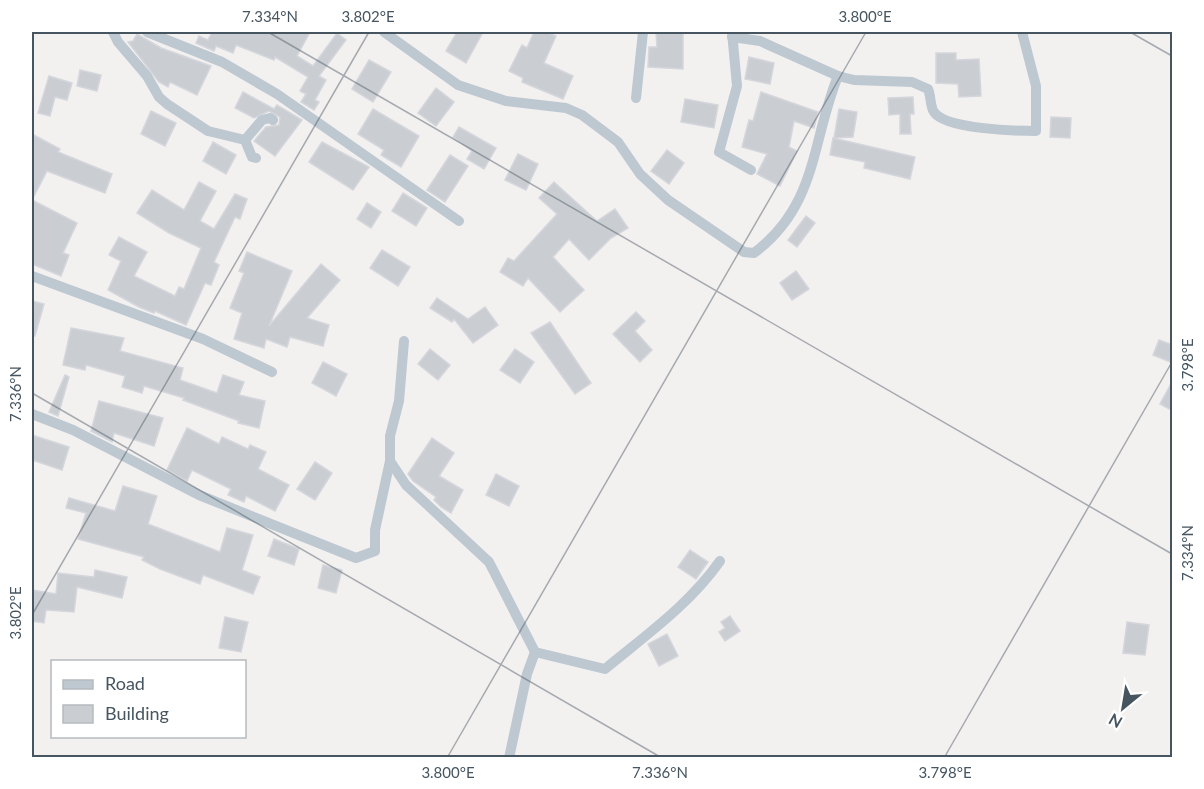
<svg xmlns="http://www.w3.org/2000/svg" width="1204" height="789" font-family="Lato,sans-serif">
<rect width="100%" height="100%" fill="#f3f0f0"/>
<!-- building -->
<g fill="#caced3" stroke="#d4d6dc" stroke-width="1.5">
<path d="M212 32H310L297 56 313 66 337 33 346 40 319 76 326 80 315 100 319 102 314 110 301 102 306 94 300 91 308 77 275 57 274 60 236 45 233 53 216 46 214 51 196 43 199 36 208 40Z"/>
<path d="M457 32H483L466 63 446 51Z"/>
<path d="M534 32H546L556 36 544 63 573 76 563 99 522 82 523 78 509 71 522 45 527 48Z"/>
<path d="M656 32H683V69L648 67 649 47H657Z"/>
<path d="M137 34 161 48 211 66 197 95 170 82 168 87 159 82 128 42 133 41Z"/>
<path d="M936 53H956V60L979 59 981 96 959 97 958 84 936 83Z"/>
<path d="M749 57 774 63 770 84 745 79Z"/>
<path d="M369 60 391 72 373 102 352 89Z"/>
<path d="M80 70 101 75 97 91 77 86Z"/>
<path d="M49 76 72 83 67 100 55 97 50 116 38 113Z"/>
<path d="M436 88 454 102 436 126 418 113Z"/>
<path d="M243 92 274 109 277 105 302 120 275 156 254 141 266 127 279 125 280 117 269 111 254 118 235 108Z"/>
<path d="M761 92 818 112 814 128 794 121 789 147 797 151 780 186 757 174 767 154 742 147 749 120 753 121Z"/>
<path d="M913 97 914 114H910L911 134H900V114L889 115 888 98Z"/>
<path d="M685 99 718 105 714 128 681 122Z"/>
<path d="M373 109 419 136 401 167 381 155 384 150 358 134Z"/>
<path d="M839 109 857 112 853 137 834 138Z"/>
<path d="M151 111 176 123 165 146 141 134Z"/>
<path d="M1051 117 1071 118 1070 138 1050 137Z"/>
<path d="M459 127 496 148 484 169 467 159 472 151 453 137Z"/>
<path d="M32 134 60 149 58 152 112 174 105 193 47 171 32 200 77 223 63 253 69 255 61 276 32 264Z"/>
<path d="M833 138 915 157 910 179 864 168 865 162 830 155Z"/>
<path d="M213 142 236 155 226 174 203 161Z"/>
<path d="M322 142 369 167 353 190 309 162Z"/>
<path d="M667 150 684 163 669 184 651 171Z"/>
<path d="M518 154 538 164 526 190 505 180Z"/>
<path d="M450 155 468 166 445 202 427 190Z"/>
<path d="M199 182 216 191 200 221 214 229 235 194 247 199 240 219 235 217 214 262 219 265 211 285 205 283 186 325 155 311 154 313 139 307 108 290 121 261 109 255 119 237 147 252 134 276 175 296 179 287 184 289 201 248 169 233 137 213 152 190 184 210Z"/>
<path d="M554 182 597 221 615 209 628 228 611 238 589 260 569 239 553 257 584 290 560 312 528 278 523 286 500 272 508 258 514 261 557 214 539 198Z"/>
<path d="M403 193 427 208 416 226 392 211Z"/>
<path d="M367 203 381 212 371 228 357 219Z"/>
<path d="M806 216 815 223 797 247 788 240Z"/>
<path d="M382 250 410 267 398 286 370 268Z"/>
<path d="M247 252 292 271 269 326 321 264 340 280 307 318 329 325 323 346 290 337 287 347 266 339 264 348 234 339 242 313 230 308 244 273 239 271Z"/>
<path d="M796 271 809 289 792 300 780 283Z"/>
<path d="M437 298 468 319 485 307 498 325 473 343 454 319 452 322 430 308Z"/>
<path d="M32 301 44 304 35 336 32 335Z"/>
<path d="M636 312 645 321 635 331 652 350 640 362 613 334Z"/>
<path d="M550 322 591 383 575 394 531 333Z"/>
<path d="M71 328 124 338 120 351 183 368 180 380 217 393 223 375 244 382 239 395 265 401 259 428 238 423 239 421 183 400 184 398 144 386 142 393 122 387 125 376 86 365 85 370 63 365Z"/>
<path d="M1159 340 1170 344 1173 363 1153 355Z"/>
<path d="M430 349 450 365 438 380 418 364Z"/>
<path d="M515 349 534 362 520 383 500 370Z"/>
<path d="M323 362 347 374 336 396 312 383Z"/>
<path d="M65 375 69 377 58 416 49 412Z"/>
<path d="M1173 380V411L1160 404Z"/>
<path d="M99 401 163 418 154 446 114 433 112 442 91 431Z"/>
<path d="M187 428 219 444 222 437 248 449 250 445 266 452 258 469 289 485 275 511 246 496 244 502 228 495 231 489 192 470 187 481 167 470Z"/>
<path d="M32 435 69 447 62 470 32 460Z"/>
<path d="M432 438 454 453 439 476 463 490 451 513 441 507 434 500 436 497 413 481 408 474Z"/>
<path d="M315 462 332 473 315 500 297 489Z"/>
<path d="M496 474 519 486 509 506 486 495Z"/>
<path d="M123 486 157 496 148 524 220 552 227 528 253 535 242 570 260 577 253 594 203 575 200 584 160 569 142 560 144 557 78 539 86 513 66 508 69 498 115 511Z"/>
<path d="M274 539 299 549 294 565 268 556Z"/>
<path d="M690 550 708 562 696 579 678 567Z"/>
<path d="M323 565 342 570 336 593 318 588Z"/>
<path d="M95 570 127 577 122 598 77 587 74 612 46 610 44 623 32 621V590L56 594 58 573 94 577Z"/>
<path d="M730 616 740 631 725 641 719 632 725 628 721 622Z"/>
<path d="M225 617 248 622 241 652 219 648Z"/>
<path d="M1127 622 1149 625 1145 655 1123 653Z"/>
<path d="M667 634 678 656 659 666 648 644Z"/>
</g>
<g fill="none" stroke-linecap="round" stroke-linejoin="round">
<!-- street -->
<g stroke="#bdc8d1" stroke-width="10">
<path d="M113 32 118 42 147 76 159 97 167 104 208 131 245 140 252 157 256 158"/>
<path d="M147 32 222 62 277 94 459 221"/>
<path d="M384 32 458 85 506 101 566 108 582 115 618 142 640 174 668 200 744 252 754 253C818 205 811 142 838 76"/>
<path d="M732 32 737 86 719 152 751 170"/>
<path d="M732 37 760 41 838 76 854 80 912 82 928 89C931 95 930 107 934 112 945 129 1015 131 1036 131V86L1022 32"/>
<path d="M636 98 643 32"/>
<path d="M245 140 262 120 270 118 273 120"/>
<path d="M32 276 203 339 272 372"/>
<path d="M404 341 399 401 390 436V461L406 485 489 562 535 652 605 669C646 635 689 605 720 561"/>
<path d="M32 414 73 430 199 495 356 558 375 551V530L390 461"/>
<path d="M509 758 527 674 535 652"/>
</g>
</g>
<!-- ticks -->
<path fill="none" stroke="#465560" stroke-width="1.5" stroke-opacity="0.45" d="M268 32 1172 554M1130 32 1172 56M32 393 662 758M32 615 369 32M447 758 866 32M944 758 1172 362"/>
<!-- border -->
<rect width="1204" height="789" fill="none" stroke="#ffffff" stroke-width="66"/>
<!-- legend -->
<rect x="51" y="660" width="195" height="78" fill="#ffffff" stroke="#b5bbbf" stroke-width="1.5"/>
<rect x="63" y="680" width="30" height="9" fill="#bdc8d1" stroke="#b5bbbf" stroke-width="1.5"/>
<text x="105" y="690" font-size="18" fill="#465560">Road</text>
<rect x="63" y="705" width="30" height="18" fill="#caced3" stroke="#b5bbbf" stroke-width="1.5"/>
<text x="105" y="720" font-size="18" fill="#465560">Building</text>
<!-- north arrow -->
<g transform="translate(1123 708) rotate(210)" stroke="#ffffff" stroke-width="4.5" paint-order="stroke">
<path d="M0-4.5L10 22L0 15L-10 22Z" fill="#465560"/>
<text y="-9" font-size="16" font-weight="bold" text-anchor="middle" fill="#465560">N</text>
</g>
<rect x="33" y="33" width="1138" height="723" fill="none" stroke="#465560" stroke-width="2"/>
<g font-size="15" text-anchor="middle" fill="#465560">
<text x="270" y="22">7.334°N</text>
<text x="368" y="22">3.802°E</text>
<text x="865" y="22">3.800°E</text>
<text transform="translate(1188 365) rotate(-90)" y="5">3.798°E</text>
<text transform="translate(16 394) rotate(-90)" y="5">7.336°N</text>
<text transform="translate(1188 553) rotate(-90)" y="5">7.334°N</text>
<text transform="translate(16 613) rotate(-90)" y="5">3.802°E</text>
<text x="448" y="778">3.800°E</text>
<text x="660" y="778">7.336°N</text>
<text x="945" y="778">3.798°E</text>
</g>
</svg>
